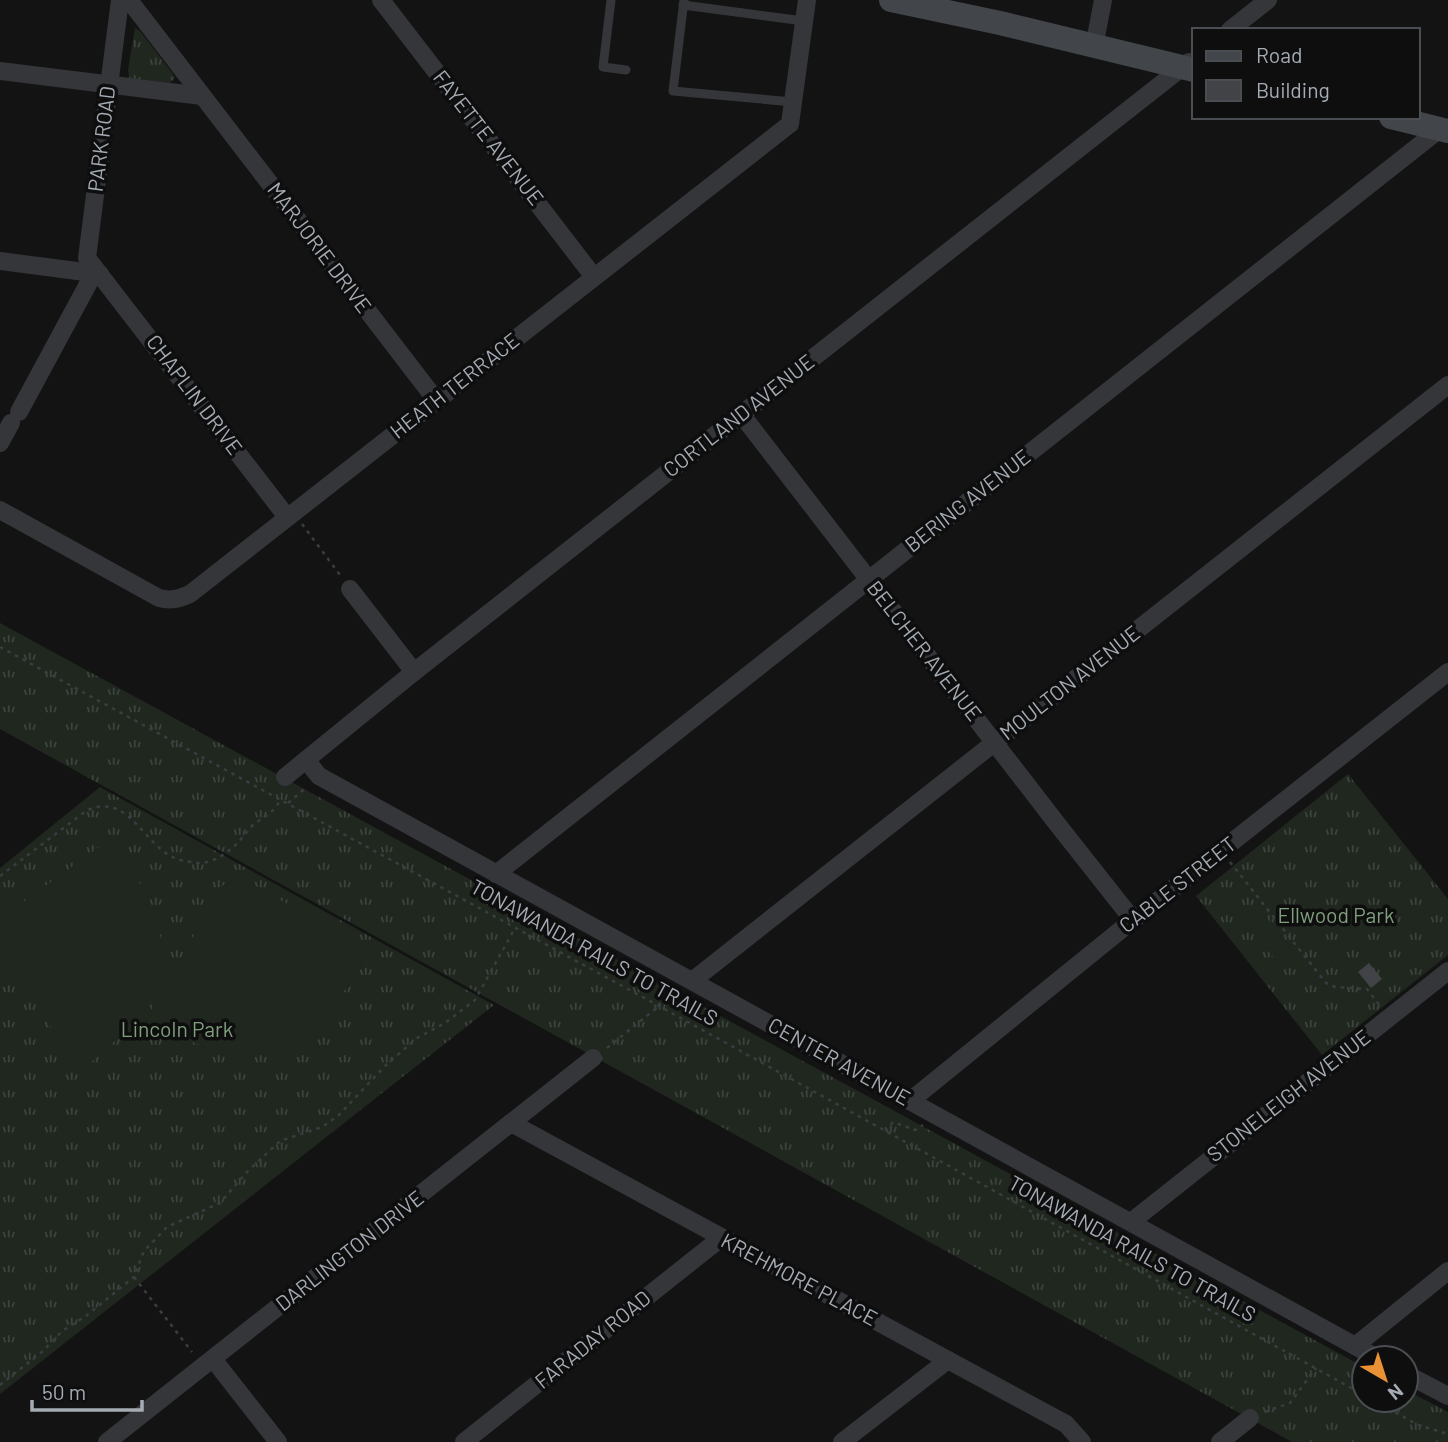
<svg xmlns="http://www.w3.org/2000/svg" width="1448" height="1442" font-family="Barlow,sans-serif">
<defs>
<pattern id="grass-tufts" width="24" height="20" patternUnits="userSpaceOnUse" patternTransform="scale(1.75)"><rect width="24" height="20" fill="#1f271f"/><path d="M3 7l-1-3M5 7V3M7 7l1-3M15 17l-1-3M17 17v-4M19 17l1-3" fill="none" stroke="#3d443d"/></pattern>
</defs>
<rect width="100%" height="100%" fill="#131314"/>
<!-- grass -->
<g fill="url(#grass-tufts)">
<path d="M135 28 140 31 173 74 175 78 170 83 129 78 128 70Z"/>
<path d="M0 623 1364 1367V1400H1406V1390L1448 1412V1442H1292L0 729Z"/>
<path d="M1348 774 1448 899V955L1322 1055 1196 896Z"/>
<path d="M100 787 494 1005 0 1394V868Z"/>
</g>
<!-- pitch -->
<g fill="#1f271f">
<path d="M110 839 130 866 156 913 166 967 133 1025 81 1071 0 952V919Z"/>
<path d="M249 882 369 951 352 980 320 1024 275 1055 209 1049 145 1021 223 885Z"/>
<path d="M1265 916 1292 950 1277 962 1250 929Z"/>
</g>
<!-- building -->
<path fill="#424347" d="M1369 963 1382 979 1371 988 1358 972Z"/>
<g fill="none" stroke-linecap="round" stroke-linejoin="round">
<!-- path -->
<g stroke="#3a3d40" stroke-width="2.5" stroke-dasharray="3.5 5" stroke-linecap="butt">
<path d="M302 524 340 575"/>
<path d="M0 647 659 1006 1364 1395"/>
<path d="M288 803 307 787"/>
<path d="M1230 862 1326 983 1335 987 1367 989 1380 1006"/>
<path d="M0 876 86 811C122 793 139 832 162 850 170 857 180 861 191 862 204 865 217 860 227 852 238 845 244 834 253 825 259 820 266 817 271 812 275 809 278 804 281 799"/>
<path d="M607 1048 659 1006"/>
<path d="M885 1131 893 1122 915 1130 923 1125"/>
<path d="M134 1277 192 1352"/>
<path d="M0 1385 43 1351 62 1331 86 1316 134 1277 144 1251 167 1227 220 1203 247 1172 280 1141 322 1127 338 1116 385 1066 417 1038 445 1023 475 1000 515 928"/>
<path d="M1373 1400 1418 1425 1448 1434"/>
<path d="M1265 1412 1290 1403 1316 1368"/>
</g>
<!-- lane -->
<g stroke="#343639" stroke-width="9">
<path d="M611 0 603 67 626 70"/>
<path d="M684 0 673 91 793 102"/>
<path d="M683 5 804 21"/>
</g>
<!-- street -->
<g stroke="#343639" stroke-width="18">
<path d="M120 0 87 258 287 517"/>
<path d="M129 0 436 400"/>
<path d="M381 0 594 277"/>
<path d="M1230 30 1268 0"/>
<path d="M1094 47 1103 0"/>
<path d="M0 71 202 96"/>
<path d="M0 261 100 274"/>
<path d="M19 412 94 273"/>
<path d="M741 414 1058 825 1133 920"/>
<path d="M0 443 11 423"/>
<path d="M0 510 159 598C171 601 179 599 190 594L790 124 807 0"/>
<path d="M350 589 414 672"/>
<path d="M306 760 319 776 1377 1358"/>
<path d="M285 777 414 672 1189 62"/>
<path d="M496 874 1440 129"/>
<path d="M692 981 1448 385"/>
<path d="M910 1101 1133 920 1448 672"/>
<path d="M511 1123 1066 1424 1082 1442"/>
<path d="M1131 1222 1448 971"/>
<path d="M1355 1346 1448 1271"/>
<path d="M213 1359 278 1442"/>
<path d="M1406 1374 1448 1396"/>
<path d="M107 1442 593 1058"/>
<path d="M464 1442 721 1238"/>
<path d="M842 1442 948 1360"/>
<path d="M1220 1442 1250 1418"/>
</g>
<!-- secondary -->
<g stroke="#424549" stroke-width="24">
<path d="M891 0 1000 23 1194 70"/>
<path d="M1391 117 1448 131"/>
</g>
</g>
<g text-anchor="middle" stroke-width="7" stroke-linejoin="round" paint-order="stroke">
<!-- street labels -->
<g font-size="21" fill="#a5acb4" stroke="#0e0e0f">
<text transform="translate(488 138) rotate(52)" y="7">FAYETTE AVENUE</text>
<text transform="translate(102 139) rotate(-83)" y="7">PARK ROAD</text>
<text transform="translate(319 248) rotate(53)" y="7">MARJORIE DRIVE</text>
<text transform="translate(455 386) rotate(-38)" y="7">HEATH TERRACE</text>
<text transform="translate(194 395) rotate(53)" y="7">CHAPLIN DRIVE</text>
<text transform="translate(739 416) rotate(-38)" y="7">CORTLAND AVENUE</text>
<text transform="translate(968 501) rotate(-38)" y="7">BERING AVENUE</text>
<text transform="translate(924 651) rotate(52)" y="7">BELCHER AVENUE</text>
<text transform="translate(1070 683) rotate(-38)" y="7">MOULTON AVENUE</text>
<text transform="translate(1178 885) rotate(-38)" y="7">CABLE STREET</text>
<text transform="translate(594 953) rotate(29)" y="7">TONAWANDA RAILS TO TRAILS</text>
<text transform="translate(839 1062) rotate(29)" y="7">CENTER AVENUE</text>
<text transform="translate(1289 1096) rotate(-38)" y="7">STONELEIGH AVENUE</text>
<text transform="translate(1132 1249) rotate(29)" y="7">TONAWANDA RAILS TO TRAILS</text>
<text transform="translate(350 1251) rotate(-38)" y="7">DARLINGTON DRIVE</text>
<text transform="translate(799 1280) rotate(28)" y="7">KREHMORE PLACE</text>
<text transform="translate(593 1340) rotate(-39)" y="7">FARADAY ROAD</text>
</g>
<!-- park labels -->
<g font-size="21" fill="#809f7d" stroke="#0e0e0f">
<text x="1336" y="923">Ellwood Park</text>
<text x="177" y="1037">Lincoln Park</text>
</g>
</g>
<!-- legend -->
<rect x="1192" y="28" width="228" height="91" fill="#0e0e0f" stroke="#4a4d51" stroke-width="2"/>
<rect x="1206" y="51" width="35" height="10" fill="#424549" stroke="#4a4d51" stroke-width="2"/>
<text x="1256" y="63" font-size="21" fill="#a5acb4">Road</text>
<rect x="1206" y="80" width="35" height="21" fill="#424347" stroke="#4a4d51" stroke-width="2"/>
<text x="1256" y="98" font-size="21" fill="#a5acb4">Building</text>
<!-- north arrow -->
<g transform="translate(1385 1379) rotate(141)"><circle r="33" fill="#0e0e0f" stroke="#4a4d51" stroke-width="2"/>
<path d="M0-5L12 26L0 18L-12 26Z" fill="#ea9135"/>
<text y="-10" font-size="19" font-weight="bold" text-anchor="middle" fill="#a5acb4">N</text>
</g>
<!-- scale -->
<path d="M32 1400v10h110v-10" fill="none" stroke="#a5acb4" stroke-width="3.5"/>
<text x="42" y="1400" font-size="21" fill="#a5acb4" stroke="#0e0e0f" stroke-width="5" paint-order="stroke">50 m</text>
</svg>
